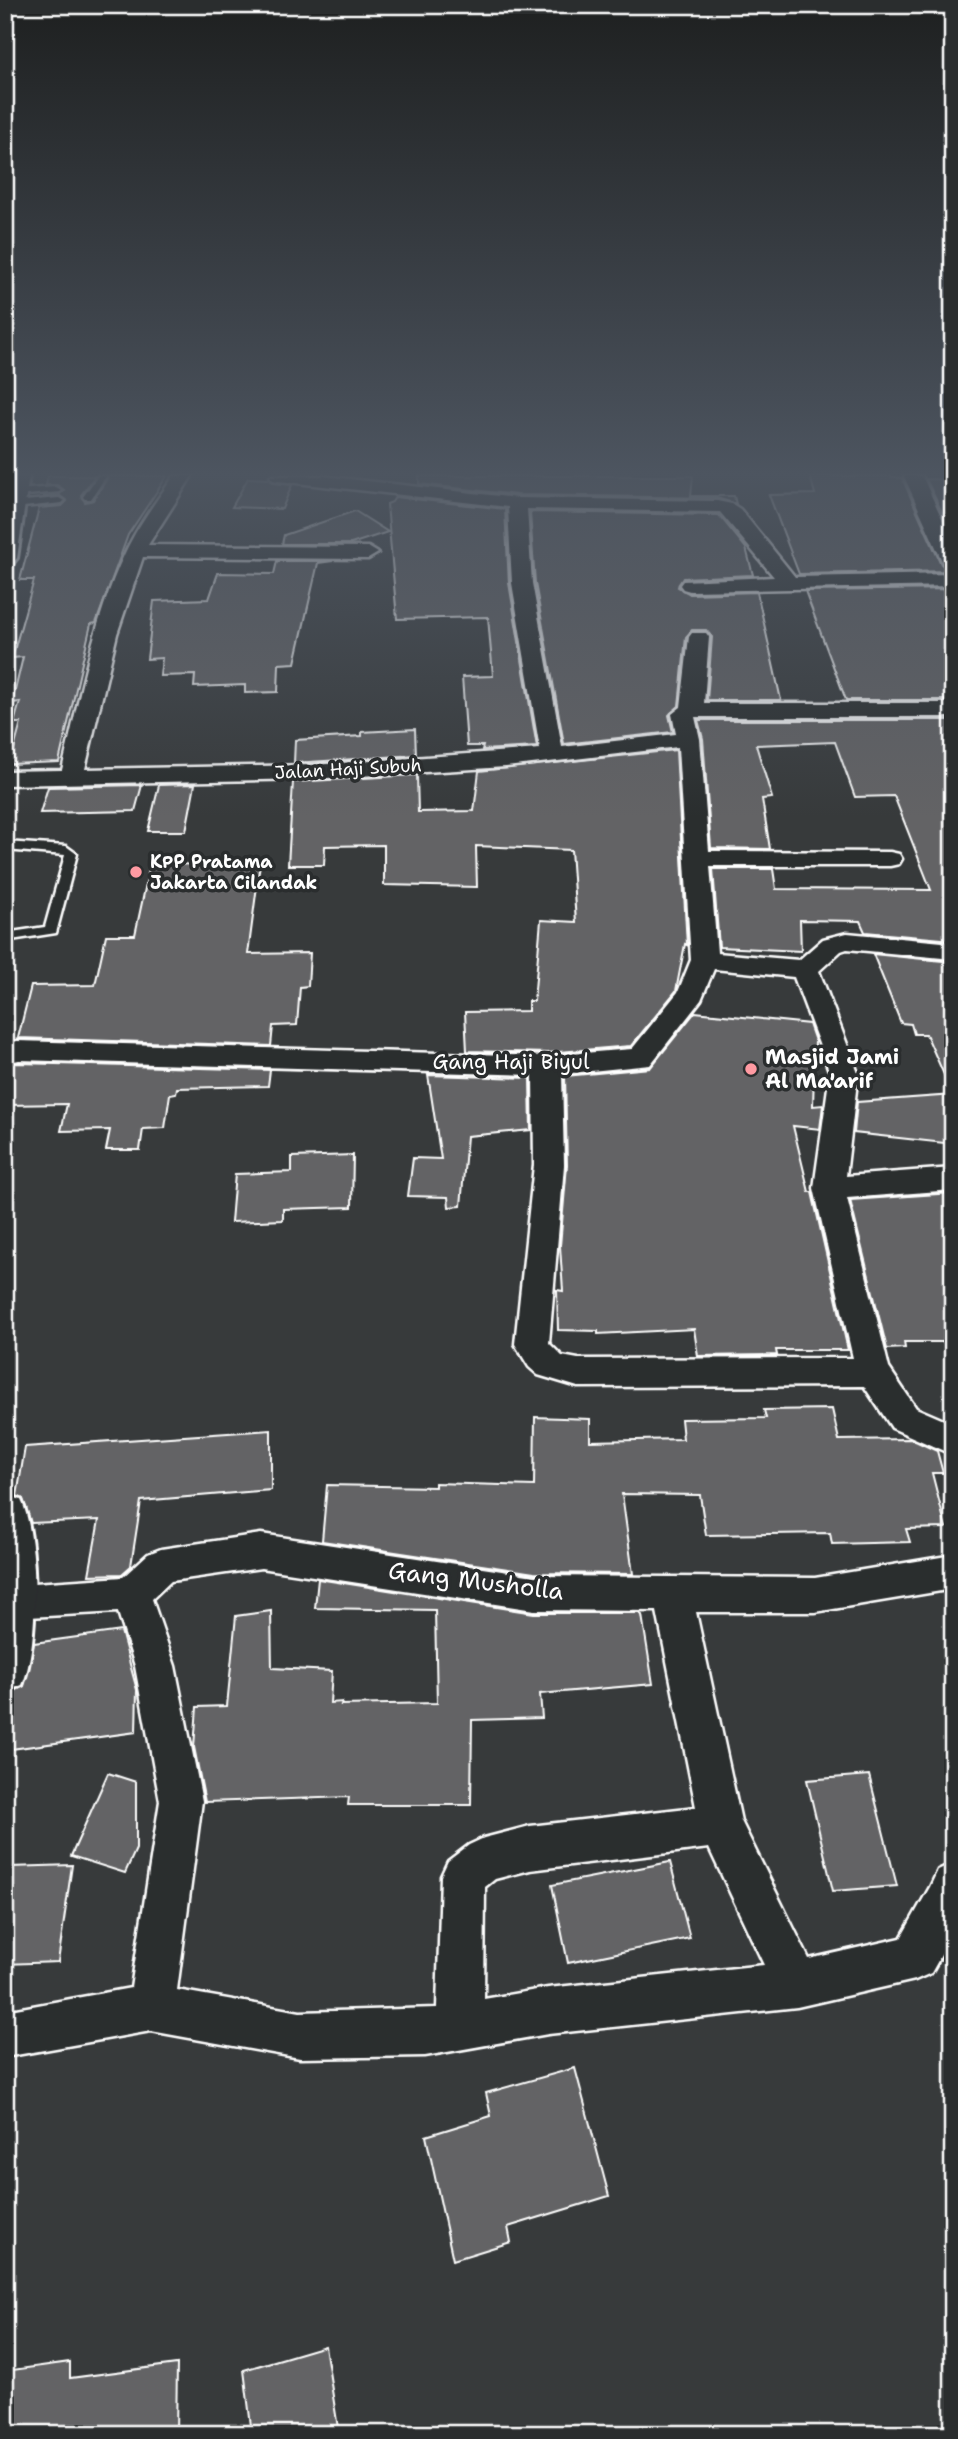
<svg xmlns="http://www.w3.org/2000/svg" width="958" height="2439" font-family="'Shantell Sans',sans-serif">
<rect width="100%" height="100%" fill="#373a3b"/>
<filter id="ink" filterUnits="userSpaceOnUse"><feTurbulence type="fractalNoise" baseFrequency=".0143" numOctaves="2"/><feDisplacementMap in="SourceGraphic" scale="14" xChannelSelector="R" yChannelSelector="G"/><feConvolveMatrix kernelMatrix="1 2 1 2 8 2 1 2 1" color-interpolation-filters="sRGB"/></filter>
<g filter="url(#ink)">
<!-- building -->
<g fill="#636465" stroke="#fff" stroke-width="2">
<path d="M48 476H95L81 495 85 502 93 500 109 476H167L128 535 96 623 91 624 59 762 10 764 21 723H14L20 702 12 703 23 657 12 658 34 580H20L39 508 62 506 67 501 59 495 43 497 59 495 64 490 57 485H46Z"/>
<path d="M419 476H693L691 496H734L736 504 717 498 517 495 419 484Z"/>
<path d="M810 476H887L902 478 941 564 952 571 799 574 769 495 815 494Z"/>
<path d="M248 478 269 479 273 483 292 485 282 509 232 507Z"/>
<path d="M926 479 953 480V535Z"/>
<path d="M395 497 505 509 509 583 537 747 482 750 483 746H467L462 677 493 676 488 617 397 619 387 504 392 502Z"/>
<path d="M355 511 388 532 351 544H282L284 535Z"/>
<path d="M530 512 719 515 746 548 753 575 683 578 678 587 690 594 757 592 781 700H707L712 637 706 630H692L686 637 679 706 669 715 673 732 564 744 535 583Z"/>
<path d="M277 561H333L318 563 295 663 279 664 278 692 245 693V685L194 687 195 675 160 676 162 658 147 659 154 601 209 599 218 573 274 574Z"/>
<path d="M953 589V700H846L805 591Z"/>
<path d="M698 720H953V940L865 932 860 921 800 920 801 951 719 947 713 869H773L776 889 931 890 894 796 855 797 835 742 756 745 772 798 762 799 770 849 711 848 703 739Z"/>
<path d="M415 729 416 755 294 763 295 740 362 736V732Z"/>
<path d="M676 750 687 945 685 944 676 991 631 1046 547 1053 467 1051 465 1012 528 1011V1001H534L541 920 576 922 571 850 476 846 477 887 384 885V845L325 846 324 865H288L293 782 417 775 418 812 474 811 479 771Z"/>
<path d="M195 784 186 831H148L159 785Z"/>
<path d="M142 785 135 811 40 813 48 787Z"/>
<path d="M260 863 248 954 310 953 308 986 300 987 297 1025 273 1026 271 1046 18 1038 31 986 95 985 106 935H135L150 865Z"/>
<path d="M873 954 953 962V1144L854 1133 857 1102 953 1095 926 1034H914L911 1024 901 1023Z"/>
<path d="M695 1012 809 1024 815 1041 813 1106 823 1105 820 1129 793 1126 809 1192H812L848 1350H776L777 1355 698 1356 694 1329 598 1334V1331L558 1330 557 1290 563 1291 560 1246 567 1165 565 1076 650 1068Z"/>
<path d="M19 1063 270 1070 268 1086 177 1088 176 1093 170 1094 165 1128 143 1129 140 1150H106L110 1130 61 1131 67 1104 5 1105V1091L12 1064Z"/>
<path d="M428 1075 530 1078 531 1130 467 1136 461 1206 449 1207 448 1197 408 1196 413 1158 441 1159Z"/>
<path d="M353 1155 352 1207 283 1209V1220L231 1222 235 1174 292 1172V1157Z"/>
<path d="M953 1193V1342H904L905 1348 887 1349 850 1200Z"/>
<path d="M832 1409 839 1440 911 1439 937 1451 943 1473H932L946 1528 906 1529 910 1542 832 1544 830 1533 706 1535 700 1495 622 1494 633 1574 534 1573 322 1541 327 1485 435 1487V1483L534 1486 535 1417 590 1419V1441L683 1439 681 1419 766 1418 764 1410Z"/>
<path d="M271 1430V1490L141 1501 131 1566 122 1574 89 1575 99 1520 31 1523 23 1499 17 1496 25 1447Z"/>
<path d="M318 1579 534 1613H639L642 1615 653 1684 540 1694 542 1718 472 1720 471 1805H348L349 1797 205 1802 194 1747 197 1707 227 1706 236 1616 271 1611 272 1668 332 1671 330 1703 342 1702 341 1705 437 1703 435 1610 315 1608Z"/>
<path d="M121 1631 137 1690 136 1732 11 1749 15 1691 24 1686 34 1643Z"/>
<path d="M108 1773 136 1782V1849L125 1873 71 1856Z"/>
<path d="M869 1775 897 1886 833 1891 807 1780Z"/>
<path d="M670 1862 690 1938 568 1963 552 1885Z"/>
<path d="M72 1865 58 1962 5 1964V1898L10 1867Z"/>
<path d="M575 2068 609 2196 508 2227 511 2242 453 2260 426 2136 491 2116 486 2093Z"/>
<path d="M325 2346 339 2434H252L244 2370Z"/>
<path d="M70 2362V2378L177 2364 176 2434H5V2371Z"/>
</g>
<g fill="none" stroke-linecap="round" stroke-linejoin="round">
<!-- lane casing -->
<g stroke="#fff" stroke-width="5">
<g id="lane">
<path d="M98 476H106L91 499H85L83 497Z"/>
<path d="M56 487 61 490 59 492 16 496 11 493 16 490Z"/>
<path d="M59 498 64 501 62 503 13 508 8 505 13 502Z"/>
<path d="M5 842 66 846 77 854 56 933 5 941V933L45 927 65 855 5 850Z"/>
</g>
</g>
<!-- street casing -->
<g stroke="#fff" stroke-width="5">
<g id="street">
<path d="M174 476H192L148 545 368 547 378 553 368 559 143 557 117 634 85 769 312 765 540 749 512 583 508 507 279 481 273 480 270 476H323L517 498 717 501 732 504 740 509 795 577 953 574V586L690 591 683 589 680 585 683 581 774 577 720 512 527 509 532 583 562 747 676 734 672 714 681 707 689 637 692 633H706L709 637 704 703H953V717H695L700 739 709 851 890 852 899 854 902 859 899 864 890 866H710L717 953 799 960 823 939 847 933 953 943V959L847 949 841 951 819 971 858 1073 846 1176 953 1168V1190L847 1198 889 1368 916 1408 953 1424V1455L892 1428 864 1386 578 1387 538 1375 529 1367 515 1344 534 1165 533 1075 19 1060 5 1063V1044L17 1041 547 1056 632 1049 678 992 691 960 678 747 506 767 312 779 5 785V771L62 770C80 697 93 621 125 553 138 525 157 500 174 476ZM714 969 794 977 830 1073 814 1188 853 1358 578 1359 562 1356 549 1343 564 1165 562 1074 650 1065 701 1000Z"/>
<path d="M904 476H922L953 542V569L943 563Z"/>
<path d="M261 1534 534 1576 815 1578 953 1555V1589L815 1612H696L741 1821 809 1959 901 1938 930 1887 938 1870 953 1863V1934L931 1973 915 1980 797 2007 548 2034 425 2056 300 2058 151 2031 5 2057V2011L131 1988 160 1801 135 1666 118 1612 11 1618 5 1615V1585L123 1577 148 1554 161 1549ZM261 1568 534 1610 657 1611 696 1807 530 1826 484 1838 469 1845 448 1861 441 1876 437 2008 300 2012 177 1990 202 1801 175 1666 152 1599 171 1581ZM709 1848 764 1965 548 1988 484 1999 485 1887 495 1879 530 1870Z"/>
</g>
</g>
<!-- highway casing -->
<g stroke="#fff" stroke-width="6">
<g id="highway">
<path d="M7 476H29L17 558 13 563 5 565Z"/>
<path d="M5 1494 21 1500C39 1537 39 1648 22 1685L5 1692Z"/>
</g>
</g>
<!-- lane -->
<use href="#lane" fill="#2a2d2e" fill-rule="evenodd"/>
<!-- street -->
<use href="#street" fill="#2a2d2e" fill-rule="evenodd"/>
<!-- highway -->
<use href="#highway" fill="#2a2d2e" fill-rule="evenodd"/>
</g>
</g>
<!-- sky -->
<linearGradient id="sky" x2="0" y2="1"><stop stop-color="#1e2020"/><stop offset="0.58" stop-color="#4d5560"/><stop offset="1" stop-color="#4d5560" stop-opacity="0"/></linearGradient>
<rect width="958" height="817" fill="url(#sky)"/>
<!-- markers -->
<g fill="#ff9aa2" stroke="#2a2d2e" stroke-width="2.5">
<circle cx="136" cy="872" r="7"/>
<circle cx="751" cy="1069" r="7"/>
</g>
<g text-anchor="middle" stroke-width="7" stroke-linejoin="round" paint-order="stroke">
<!-- far-street labels -->
<g font-size="18" fill="#fff" stroke="#2a2d2e">
<text transform="translate(348 769) rotate(-3)" y="6">Jalan Haji Subuh</text>
</g>
<!-- far-poi labels -->
<g font-size="18" font-weight="bold" fill="#fff" stroke="#2a2d2e" text-anchor="start">
<text x="150" y="868">KPP Pratama<tspan x="150" dy="21">Jakarta Cilandak</tspan></text>
</g>
<!-- poi labels -->
<g font-size="21" font-weight="bold" fill="#fff" stroke="#2a2d2e" text-anchor="start">
<text x="765" y="1064">Masjid Jami<tspan x="765" dy="24">Al Ma'arif</tspan></text>
</g>
<!-- street labels -->
<g font-size="21" fill="#fff" stroke="#2a2d2e">
<text x="511" y="1069">Gang Haji Biyul</text>
</g>
<!-- near-street labels -->
<g font-size="24" fill="#fff" stroke="#2a2d2e">
<text transform="translate(476 1581) rotate(7)" y="8">Gang Musholla</text>
</g>
</g>
<!-- margin -->
<rect width="958" height="2439" fill="none" stroke="#2a2d2e" stroke-width="28"/>
<rect x="14" y="14" width="930" height="2411" fill="none" stroke="#fff" stroke-width="2.5" filter="url(#ink)"/>
</svg>
